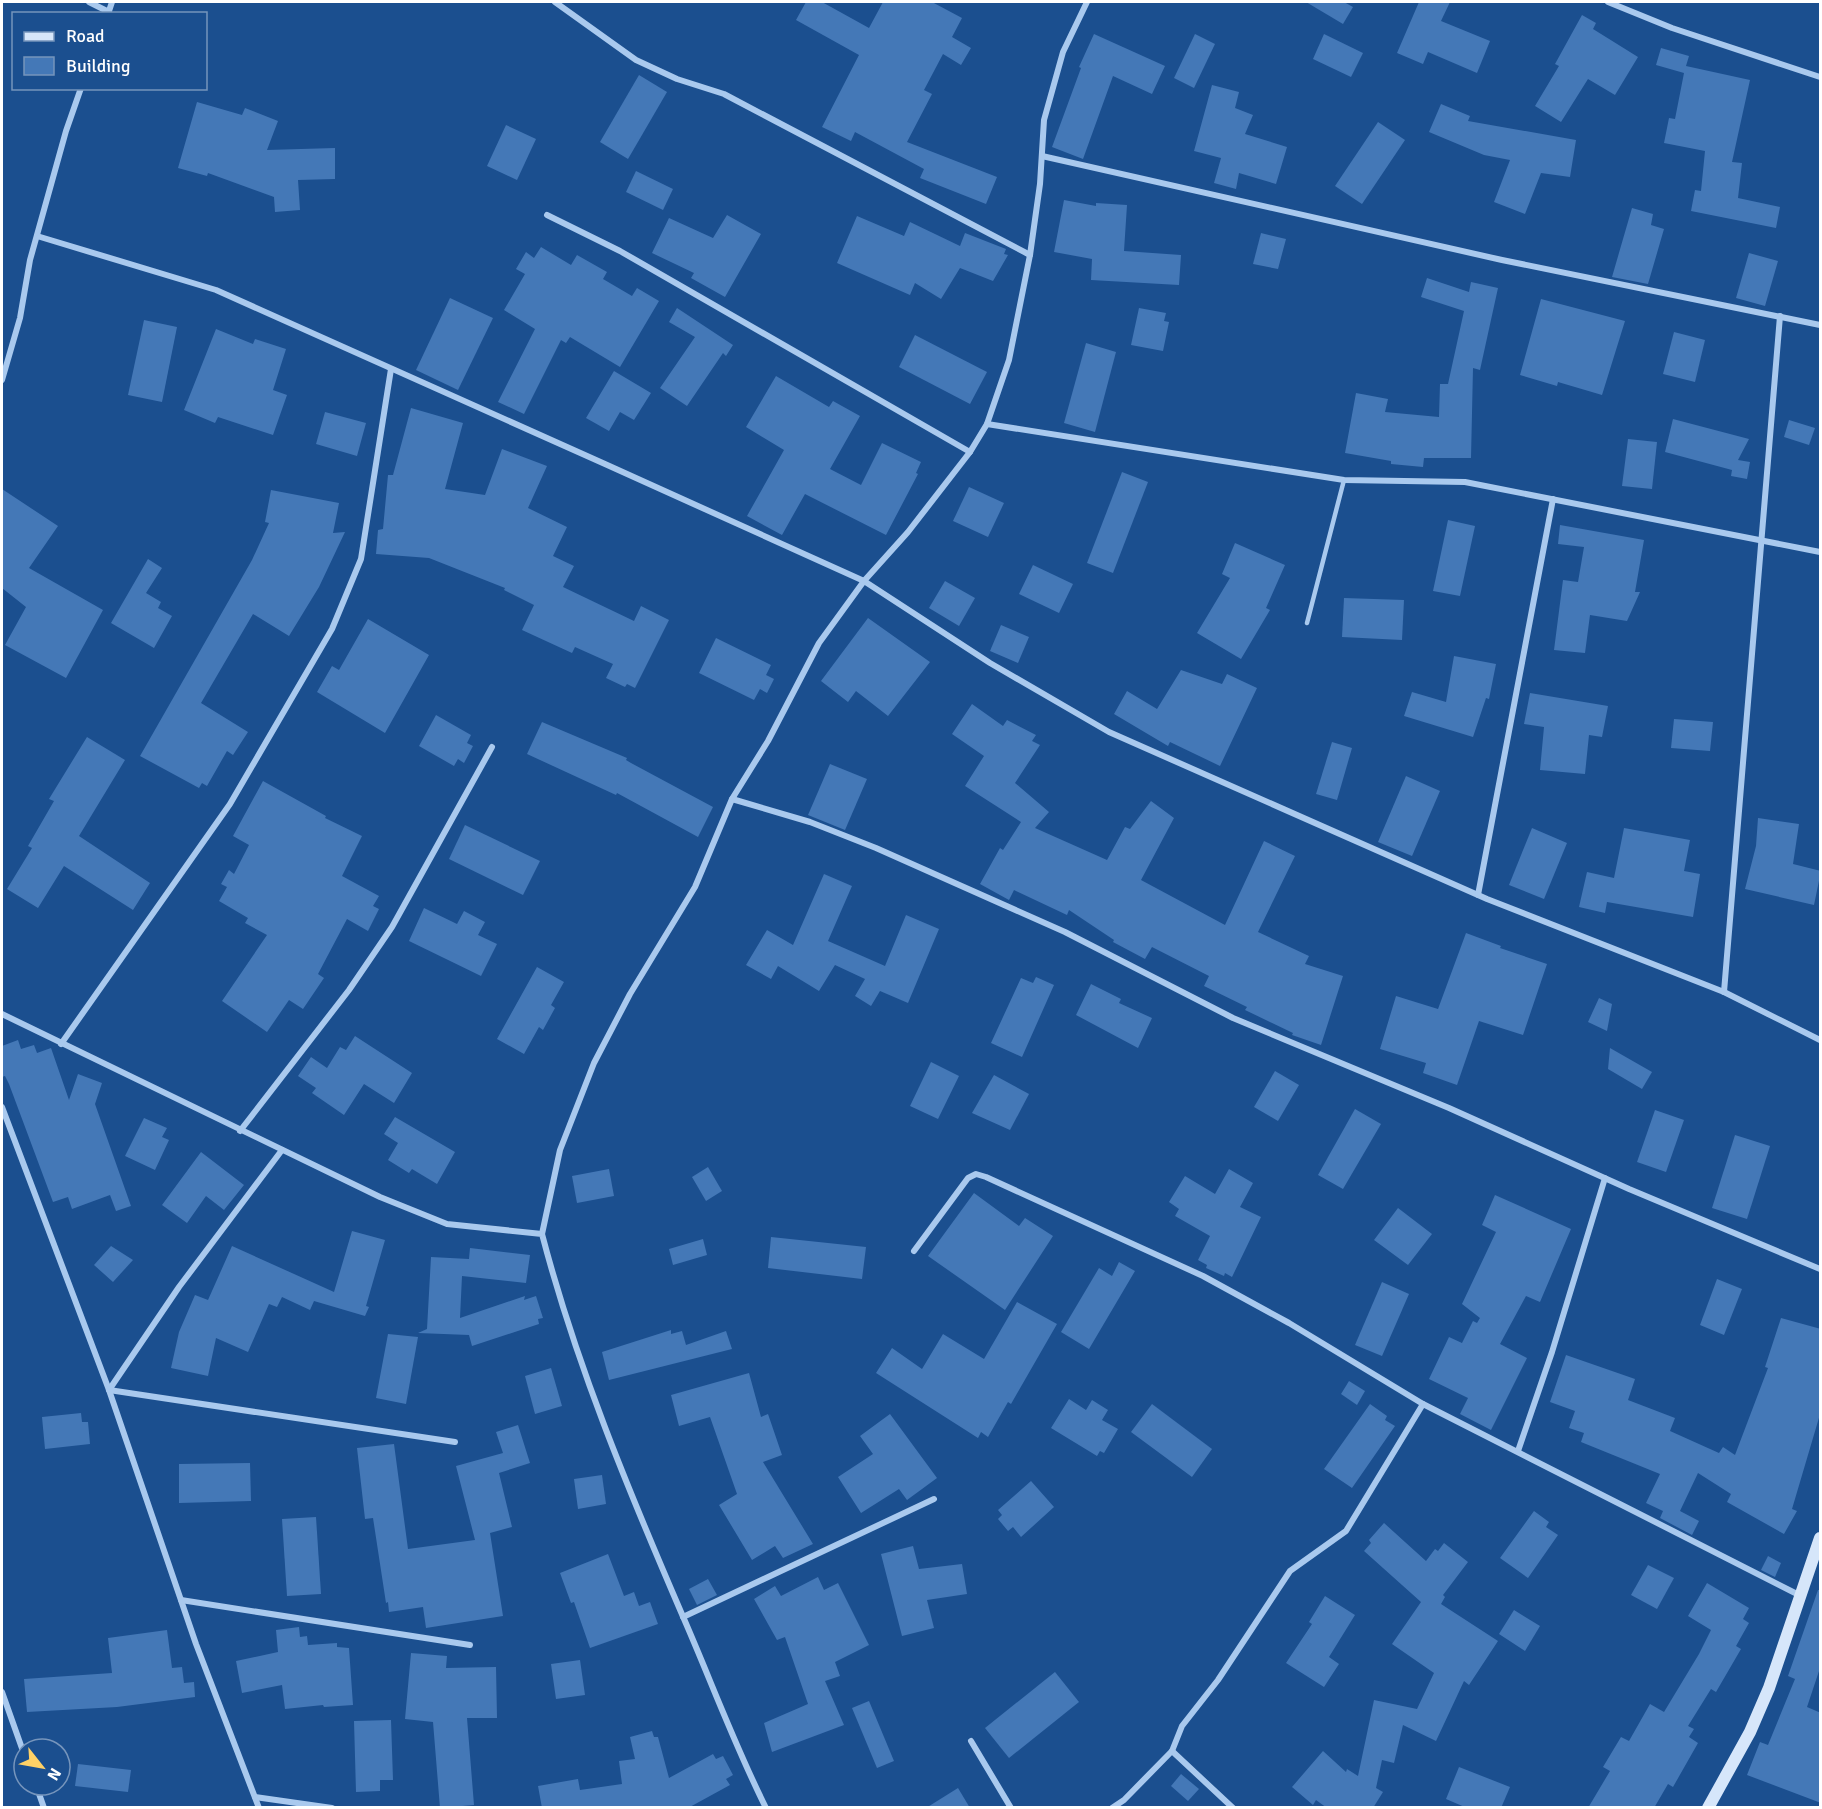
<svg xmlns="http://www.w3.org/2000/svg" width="1822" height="1809" font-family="Signika,sans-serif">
<rect width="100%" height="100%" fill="#1b4f8f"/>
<!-- building -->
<g fill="#4478b7">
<path d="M806 2H822L869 28 883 2H932L962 18 952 37 971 48 961 65 943 54 924 90 932 94 907 142 997 177 986 204 920 178 924 169 855 132 851 141 822 127 859 55 796 20Z"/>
<path d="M1306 2H1344L1353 7 1343 24Z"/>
<path d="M1419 2H1450L1441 21 1490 41 1477 73 1428 52 1423 64 1397 53Z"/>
<path d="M1582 15 1596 23 1593 29 1638 57 1615 95 1588 79 1561 122 1535 106 1559 66 1555 64Z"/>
<path d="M1094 34 1165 66 1152 94 1113 76 1083 159 1052 147 1081 68 1079 67Z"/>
<path d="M1195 34 1215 44 1194 88 1174 78Z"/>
<path d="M1324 34 1363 53 1351 77 1313 59Z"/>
<path d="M1661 48 1689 56 1686 66 1750 80 1732 162 1742 163 1738 198 1780 207 1776 228 1691 211 1695 190 1701 191 1705 151 1664 143 1669 118 1675 119 1684 73 1656 65Z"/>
<path d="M639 75 667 92 628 159 600 142Z"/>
<path d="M1212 85 1239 92 1235 108 1253 115 1245 134 1287 147 1276 184 1239 173 1236 189 1214 183 1221 158 1194 151Z"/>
<path d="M197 102 242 115 245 108 278 121 267 150 335 148V179L298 180 300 210 275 212 274 197 208 173 207 176 178 168Z"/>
<path d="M1441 104 1470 116 1468 121 1576 140 1570 177 1541 173 1525 214 1494 202 1510 160 1484 155 1429 132Z"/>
<path d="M1378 122 1405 140 1362 204 1335 186Z"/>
<path d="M506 125 536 139 517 180 487 166Z"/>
<path d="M636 171 673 189 663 210 626 192Z"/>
<path d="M1064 200 1096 206V203L1127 205 1124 251 1181 255 1179 285 1091 280 1092 259 1054 252Z"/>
<path d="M1632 208 1653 214 1651 225 1664 229 1648 284 1612 277Z"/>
<path d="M727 215 761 234 725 297 691 278 694 273 652 253 669 218 713 238Z"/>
<path d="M857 216 904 236 910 222 960 246 965 233 1006 249 1004 254 1008 255 993 281 960 268 941 299 915 283 910 295 837 263Z"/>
<path d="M1261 233 1286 239 1278 269 1253 264Z"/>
<path d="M541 247 571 265 577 255 607 272 603 279 632 296 637 288 659 301 620 367 570 337 566 343 561 340 524 414 498 402 535 329 504 310 525 274 516 269 526 252 534 258Z"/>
<path d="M1749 253 1778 261 1765 306 1736 298Z"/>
<path d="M1427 278 1469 292 1471 282 1498 288 1480 370 1473 368 1471 458H1424L1423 467 1391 464V461L1345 453 1356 393 1388 399 1385 412 1439 417 1440 384H1448L1464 311 1421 297Z"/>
<path d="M450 298 493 318 458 390 416 370Z"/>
<path d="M1541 299 1625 321 1602 395 1558 382 1557 386 1520 375Z"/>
<path d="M677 308 733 345 726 356 723 353 687 406 660 388 695 337 669 322Z"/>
<path d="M1139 308 1166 313 1164 321 1169 322 1163 351 1131 345Z"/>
<path d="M144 320 177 327 162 402 128 395Z"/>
<path d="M216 329 253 344 255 339 286 349 273 390 287 395 273 435 218 417 215 423 184 410Z"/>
<path d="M1674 332 1705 340 1695 382 1663 374Z"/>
<path d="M915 335 987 372 970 404 899 367Z"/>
<path d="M1086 343 1116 352 1095 432 1064 423Z"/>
<path d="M614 371 651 393 634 420 620 412 609 431 586 418Z"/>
<path d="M776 376 829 407 833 401 860 416 830 469 861 485 882 443 921 462 916 473 918 474 886 535 805 494 782 535 747 516 784 450 746 427Z"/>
<path d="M411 408 463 423 445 489 485 495 502 449 547 466 528 508 567 527 553 556 574 566 563 587 634 621 641 606 669 620 635 688 627 684 625 687 606 678 613 664 575 647 572 653 522 630 534 605 504 590 505 588 429 558 376 554 378 530 383 529 388 475H393Z"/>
<path d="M325 412 366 423 357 456 316 444Z"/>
<path d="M1673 419 1749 439 1738 460 1750 462 1747 479 1731 476 1732 470 1665 452Z"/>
<path d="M1789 420 1815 428 1809 445 1784 437Z"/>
<path d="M1628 439 1657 442 1652 489 1622 486Z"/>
<path d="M1122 472 1148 482 1113 573 1087 563Z"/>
<path d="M969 487 1004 503 988 537 953 521Z"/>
<path d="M2 489 58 526 29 568 103 610 66 678 5 645 26 607 2 588Z"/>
<path d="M271 490 339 503 333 533 345 532 319 587 289 636 253 614 201 703 248 732 233 755 227 751 207 786 202 783 199 788 140 756 252 560 269 523 265 522Z"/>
<path d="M1448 520 1475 526 1460 596 1433 591Z"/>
<path d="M1560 525 1644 540 1635 592H1640L1627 621 1590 615 1585 653 1554 650 1563 580 1578 582 1584 547 1558 544Z"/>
<path d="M1235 543 1285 565 1266 608 1270 610 1241 659 1197 633 1230 578 1222 574Z"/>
<path d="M148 559 162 568 146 593 161 602 158 608 172 616 154 648 111 623Z"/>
<path d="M1033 565 1073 584 1059 613 1019 594Z"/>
<path d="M945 581 975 598 959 626 929 608Z"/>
<path d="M1344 598 1404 600 1402 640 1342 637Z"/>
<path d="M868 618 930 662 888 716 856 691 848 702 821 681Z"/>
<path d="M368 619 429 655 385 733 317 692 332 666 339 670Z"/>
<path d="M1001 625 1029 637 1018 663 990 651Z"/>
<path d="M716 638 771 665 766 675 774 679 767 693 760 689 754 700 699 673Z"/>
<path d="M1454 656 1496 664 1489 699 1486 698 1473 737 1404 716 1412 692 1446 702Z"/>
<path d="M1181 670 1222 684 1227 674 1257 688 1220 766 1170 742 1168 746 1114 714 1127 691 1157 709Z"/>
<path d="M1530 693 1608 706 1602 737 1589 735 1585 774 1540 770 1544 727 1524 724Z"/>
<path d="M972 704 1003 726 1007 720 1036 735 1032 741 1040 745 1015 783 1049 812 1035 828 1107 860 1125 827 1130 829 1151 801 1174 818 1141 880 1225 925 1264 841 1295 856 1258 932 1309 956 1305 964 1343 976 1321 1045 1292 1035 1293 1033 1245 1010 1247 1007 1204 986 1209 976 1152 947 1145 959 1113 942 1114 940 1069 910 1067 915 1014 890 1009 900 980 884 1000 848 1003 850 1021 822 965 786 984 756 952 734Z"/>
<path d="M436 715 471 735 467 743 473 746 464 763 458 759 454 766 419 746Z"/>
<path d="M1674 719 1713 722 1710 751 1671 748Z"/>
<path d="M542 722 627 758 626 760 631 763 713 807 698 837 617 793 616 795 527 754Z"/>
<path d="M87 737 125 760 79 836 150 883 133 910 64 866 38 908 7 889 32 848 28 846 54 801 49 799Z"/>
<path d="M1332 742 1352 748 1337 800 1316 794Z"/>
<path d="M830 764 867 779 845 830 808 815Z"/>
<path d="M1406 776 1440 791 1412 856 1378 842Z"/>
<path d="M263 781 326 816 325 818 362 836 342 876 379 896 373 906 379 909 368 931 347 919 318 974 324 978 303 1009 289 1000 267 1032 222 1001 267 935 245 923 248 918 219 901 227 887 221 884 229 870 234 874 249 845 233 836Z"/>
<path d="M1758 818 1799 824 1793 864 1821 871 1814 905 1745 889 1756 846Z"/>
<path d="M465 825 540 861 523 895 449 859Z"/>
<path d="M1532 828 1567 843 1544 899 1509 885Z"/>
<path d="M1624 828 1690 840 1684 871 1700 874 1693 917 1607 902 1605 913 1579 907 1587 872 1614 878Z"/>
<path d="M824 874 852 886 828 941 885 966 906 915 939 929 908 1003 880 991 871 1006 855 996 865 979 835 965 819 991 778 966 771 979 746 965 767 930 793 945Z"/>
<path d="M424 908 457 924 464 911 485 922 478 935 497 944 481 976 409 941Z"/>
<path d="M1466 933 1501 946 1500 948 1547 964 1523 1035 1479 1021 1457 1085 1423 1073 1426 1063 1380 1049 1396 996 1438 1009Z"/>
<path d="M537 967 564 982 551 1005 555 1008 543 1030 539 1027 524 1054 497 1039Z"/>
<path d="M1036 977 1054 985 1022 1057 991 1043 1021 978 1033 983Z"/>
<path d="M1091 984 1121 999 1119 1003 1152 1018 1138 1048 1076 1015Z"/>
<path d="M1599 998 1612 1004 1607 1031 1588 1022Z"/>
<path d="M355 1036 412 1073 394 1103 364 1084 344 1115 312 1093 316 1088 298 1076 311 1057 327 1068 340 1047 346 1050Z"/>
<path d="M18 1040 21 1049 34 1045 37 1053 51 1048 69 1100 78 1074 102 1083 95 1104 131 1206 116 1211 110 1195 72 1209 68 1197 53 1202 9 1084 5 1076 2 1077V1046Z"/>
<path d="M1610 1048 1652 1072 1642 1089 1608 1069Z"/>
<path d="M931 1062 959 1076 938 1119 910 1106Z"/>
<path d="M1275 1071 1299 1085 1278 1121 1254 1107Z"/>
<path d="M994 1075 1029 1094 1010 1130 972 1113Z"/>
<path d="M1355 1109 1381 1124 1343 1189 1318 1175Z"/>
<path d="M1655 1110 1684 1120 1666 1172 1637 1162Z"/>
<path d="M395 1117 455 1152 437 1184 412 1169 409 1173 388 1160 398 1143 384 1134Z"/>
<path d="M144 1118 167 1128 162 1137 169 1140 155 1170 125 1156Z"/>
<path d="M1735 1135 1770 1146 1747 1219 1712 1208Z"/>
<path d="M201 1152 244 1185 224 1210 206 1196 187 1223 162 1205Z"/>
<path d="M708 1167 722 1191 706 1201 692 1177Z"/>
<path d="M609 1169 614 1196 577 1203 572 1176Z"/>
<path d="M1229 1169 1253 1183 1240 1207 1261 1217 1232 1277 1225 1273 1224 1276 1206 1268 1207 1265 1198 1260 1210 1236 1175 1216 1179 1209 1169 1202 1185 1176 1215 1194Z"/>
<path d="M974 1193 1019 1226 1025 1218 1053 1236 1005 1310 928 1256Z"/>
<path d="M1495 1195 1571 1229 1540 1302 1526 1296 1500 1344 1527 1358 1491 1430 1460 1414 1468 1398 1429 1379 1449 1337 1462 1343 1473 1321 1477 1323 1480 1318 1462 1304 1496 1232 1482 1225Z"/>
<path d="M1398 1208 1432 1234 1408 1265 1374 1240Z"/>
<path d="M352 1231 385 1240 366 1306 369 1307 365 1316 314 1301 310 1310 282 1297 277 1307 269 1304 248 1352 216 1338 208 1376 171 1368 179 1332 195 1295 208 1300 232 1246 334 1292Z"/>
<path d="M771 1237 866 1247 862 1279 768 1268Z"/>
<path d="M703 1239 707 1255 673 1265 669 1249Z"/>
<path d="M111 1246 133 1260 113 1282 94 1265Z"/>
<path d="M470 1248 530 1255 526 1283 462 1276 460 1318 525 1296 524 1300 536 1296 543 1318 538 1319 539 1324 472 1346 469 1335 418 1333 427 1329 431 1257 469 1259Z"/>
<path d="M1119 1262 1135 1271 1089 1349 1061 1332 1099 1268 1112 1276Z"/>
<path d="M1717 1279 1742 1289 1724 1335 1700 1325Z"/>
<path d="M1382 1282 1409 1294 1382 1356 1355 1345Z"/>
<path d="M1017 1302 1057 1324 1011 1404 1008 1402 988 1437 981 1432 978 1438 876 1373 892 1348 922 1369 943 1334 984 1359Z"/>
<path d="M1781 1318 1821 1329V1411L1792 1509 1797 1511 1784 1534 1727 1502 1731 1494 1698 1473 1680 1511 1699 1521 1692 1535 1660 1518 1663 1511 1646 1503 1660 1474 1581 1442 1584 1433 1569 1428 1575 1411 1550 1402 1566 1355 1635 1379 1628 1400 1675 1418 1670 1431 1719 1453 1723 1447 1735 1455 1768 1368 1765 1367Z"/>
<path d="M671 1330V1334L682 1331 686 1345 726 1331 732 1349 609 1380 602 1352Z"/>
<path d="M388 1334 418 1337 406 1404 376 1398Z"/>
<path d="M551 1368 562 1406 535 1414 525 1376Z"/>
<path d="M749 1373 761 1417 768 1414 782 1455 763 1462 813 1544 783 1558 775 1546 752 1560 719 1505 737 1494 710 1417 679 1426 671 1395Z"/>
<path d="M1349 1381 1365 1391 1357 1405 1341 1394Z"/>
<path d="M1069 1399 1086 1410 1092 1400 1108 1410 1102 1420 1118 1429 1104 1453 1100 1451 1097 1456 1051 1428Z"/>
<path d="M1152 1404 1212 1449 1192 1477 1131 1432Z"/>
<path d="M1370 1404 1387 1416 1385 1420 1395 1426 1352 1488 1324 1469Z"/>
<path d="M81 1413 82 1422H88L90 1444 45 1449 42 1417Z"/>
<path d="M890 1414 937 1478 907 1500 899 1489 861 1513 838 1477 873 1454 860 1436Z"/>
<path d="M518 1425 530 1463 499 1473 512 1527 490 1533 503 1616 426 1628 423 1607 389 1612 388 1602 386 1603 373 1518 365 1519 357 1448 394 1444 408 1549 475 1540 456 1466 503 1453 496 1432Z"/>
<path d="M250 1463 251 1501 179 1503V1464Z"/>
<path d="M602 1475 606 1504 578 1509 574 1479Z"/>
<path d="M1031 1481 1054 1507 1021 1537 1013 1527 1008 1531 998 1519 1002 1515 998 1510Z"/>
<path d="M1534 1511 1549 1522 1546 1527 1558 1535 1528 1578 1500 1558Z"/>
<path d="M316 1517 321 1594 287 1596 282 1519Z"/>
<path d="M1384 1523 1426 1561 1435 1549 1438 1551 1444 1543 1468 1562 1443 1595 1445 1597 1441 1604 1498 1641 1469 1685 1464 1681 1436 1741 1403 1725 1394 1763 1382 1760 1376 1788 1383 1792 1373 1808H1327L1316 1800 1313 1805 1292 1787 1323 1751 1346 1772 1347 1769 1358 1776 1374 1700 1417 1709 1434 1673 1392 1644 1421 1602 1364 1551 1371 1543 1369 1540Z"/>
<path d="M913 1546 919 1569 962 1564 967 1594 927 1600 934 1628 902 1636 881 1554Z"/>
<path d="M608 1554 624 1596 634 1592 639 1606 650 1602 658 1624 590 1648 574 1602 571 1603 560 1573Z"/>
<path d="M1768 1556 1781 1563 1775 1577 1761 1570Z"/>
<path d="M1648 1565 1674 1578 1657 1609 1631 1595Z"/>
<path d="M818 1577 824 1590 838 1583 869 1645 835 1662 840 1676 825 1681 844 1725 772 1752 764 1723 808 1704 785 1637 777 1640 754 1599 775 1586 781 1596Z"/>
<path d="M708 1579 717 1595 697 1605 689 1589Z"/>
<path d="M1707 1583 1749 1608 1743 1619 1749 1623 1736 1646 1741 1649 1716 1692 1711 1689 1688 1726 1694 1729 1689 1737 1698 1743 1673 1787 1668 1784 1654 1808H1588L1610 1771 1603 1767 1621 1737 1629 1741 1650 1704 1664 1712 1699 1654 1711 1630 1688 1616Z"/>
<path d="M1818 1590H1821V1665L1807 1707 1821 1713V1803L1747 1775 1760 1742 1768 1745 1795 1679 1788 1676Z"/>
<path d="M1325 1596 1355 1615 1329 1657 1339 1664 1324 1687 1286 1663 1312 1624 1309 1622Z"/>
<path d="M1514 1610 1540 1626 1525 1651 1499 1634Z"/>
<path d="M299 1627 300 1637 307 1636 308 1645 337 1643V1647L349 1648 353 1705 324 1707 323 1705 285 1709 282 1685 242 1693 236 1661 278 1652 276 1630Z"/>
<path d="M167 1630 172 1668 182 1667 184 1683 194 1682 195 1697 117 1707 27 1712 24 1679 112 1673 108 1638Z"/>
<path d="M411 1653 447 1656 446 1668 496 1667 497 1718H467L474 1805 440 1808 433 1722 405 1719Z"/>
<path d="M580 1660 585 1695 556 1699 551 1664Z"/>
<path d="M1055 1672 1079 1702 1009 1758 985 1728Z"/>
<path d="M869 1701 894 1761 877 1768 852 1708Z"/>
<path d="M391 1720 393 1780H380V1791L356 1792 354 1721Z"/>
<path d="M652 1731 654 1737H658L669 1778 713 1754 716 1759 723 1756 733 1775 726 1779 730 1785 688 1808H542L538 1786 578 1779 580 1790 622 1784 619 1761 635 1759 630 1737Z"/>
<path d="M78 1764 131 1770 128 1792 75 1786Z"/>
<path d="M1459 1767 1510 1787 1501 1808H1467L1446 1799Z"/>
<path d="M1181 1774 1199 1789 1188 1801 1171 1786Z"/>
<path d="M958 1788 970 1808H926Z"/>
</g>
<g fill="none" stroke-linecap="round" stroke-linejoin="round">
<!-- lane -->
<path stroke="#a9c9ee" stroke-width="4.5" d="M1307 623 1344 480"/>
<!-- street -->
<g stroke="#a9c9ee" stroke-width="6">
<path d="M89 2 109 12"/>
<path d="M555 2 636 60 677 79 724 94 1030 255"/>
<path d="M1608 2 1672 28 1820 77"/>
<path d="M108 14 112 2"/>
<path d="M1042 156 1502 260 1820 325"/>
<path d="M547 215 620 251 970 452"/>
<path d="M37 236 216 290 605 464 864 581 990 663 1109 732 1487 899 1724 992 1820 1040"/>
<path d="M2 380 20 318 30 260 66 131 81 88"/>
<path d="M987 424 1344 480 1465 482 1820 552"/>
<path d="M732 799 810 822 876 848 1065 932 1233 1018 1449 1108 1629 1189 1820 1269"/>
<path d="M1478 895 1553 499"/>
<path d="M1724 992 1780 316"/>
<path d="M2 1014 380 1197 447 1224 542 1234C576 1364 628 1489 681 1612 710 1678 734 1744 766 1808"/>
<path d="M61 1044 230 804 332 629 361 559 391 369"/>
<path d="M2 1107 109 1390 196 1644 259 1808"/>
<path d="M240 1131 349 990 392 927 492 747"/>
<path d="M282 1150 179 1287 109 1390 455 1442"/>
<path d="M542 1234 560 1150 594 1063 630 994 695 887 732 799 768 741 819 643 864 581 908 532 970 452 987 424 1009 360 1030 255 1040 184 1044 120 1063 52 1087 2"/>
<path d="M914 1251 968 1178 976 1174 986 1177 1203 1276 1289 1323 1423 1404 1801 1596"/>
<path d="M1518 1451 1552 1352 1605 1178"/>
<path d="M181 1600 470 1645"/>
<path d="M683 1617 934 1499"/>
<path d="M2 1692 24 1754"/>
<path d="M971 1741 1011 1808"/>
<path d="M1172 1751 1182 1726 1218 1680 1290 1571 1346 1531 1423 1404"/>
<path d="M36 1785 44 1808"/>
<path d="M255 1797 332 1808"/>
<path d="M1112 1808 1124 1800 1172 1751 1233 1808"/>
</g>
<!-- secondary -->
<path stroke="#d6e6fa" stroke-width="12" d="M1708 1808 1750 1732 1769 1688 1820 1538"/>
</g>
<!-- border -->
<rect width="1822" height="1809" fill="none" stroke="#ffffff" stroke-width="6"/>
<!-- legend -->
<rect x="12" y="12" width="195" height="78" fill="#1b4f8f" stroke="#7695bc" stroke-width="1.5"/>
<rect x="24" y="32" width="30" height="9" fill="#d6e6fa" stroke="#7695bc" stroke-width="1.5"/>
<text x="66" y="42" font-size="18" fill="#ffffff">Road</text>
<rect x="24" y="57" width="30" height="18" fill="#4478b7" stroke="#7695bc" stroke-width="1.5"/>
<text x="66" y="72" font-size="18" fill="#ffffff">Building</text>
<!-- north arrow -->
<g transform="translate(42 1767) rotate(121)"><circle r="28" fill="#1b4f8f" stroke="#7695bc" stroke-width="1.5"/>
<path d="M0-4.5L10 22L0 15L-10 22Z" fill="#ffd166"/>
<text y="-9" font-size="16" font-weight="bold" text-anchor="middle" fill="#ffffff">N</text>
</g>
</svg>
